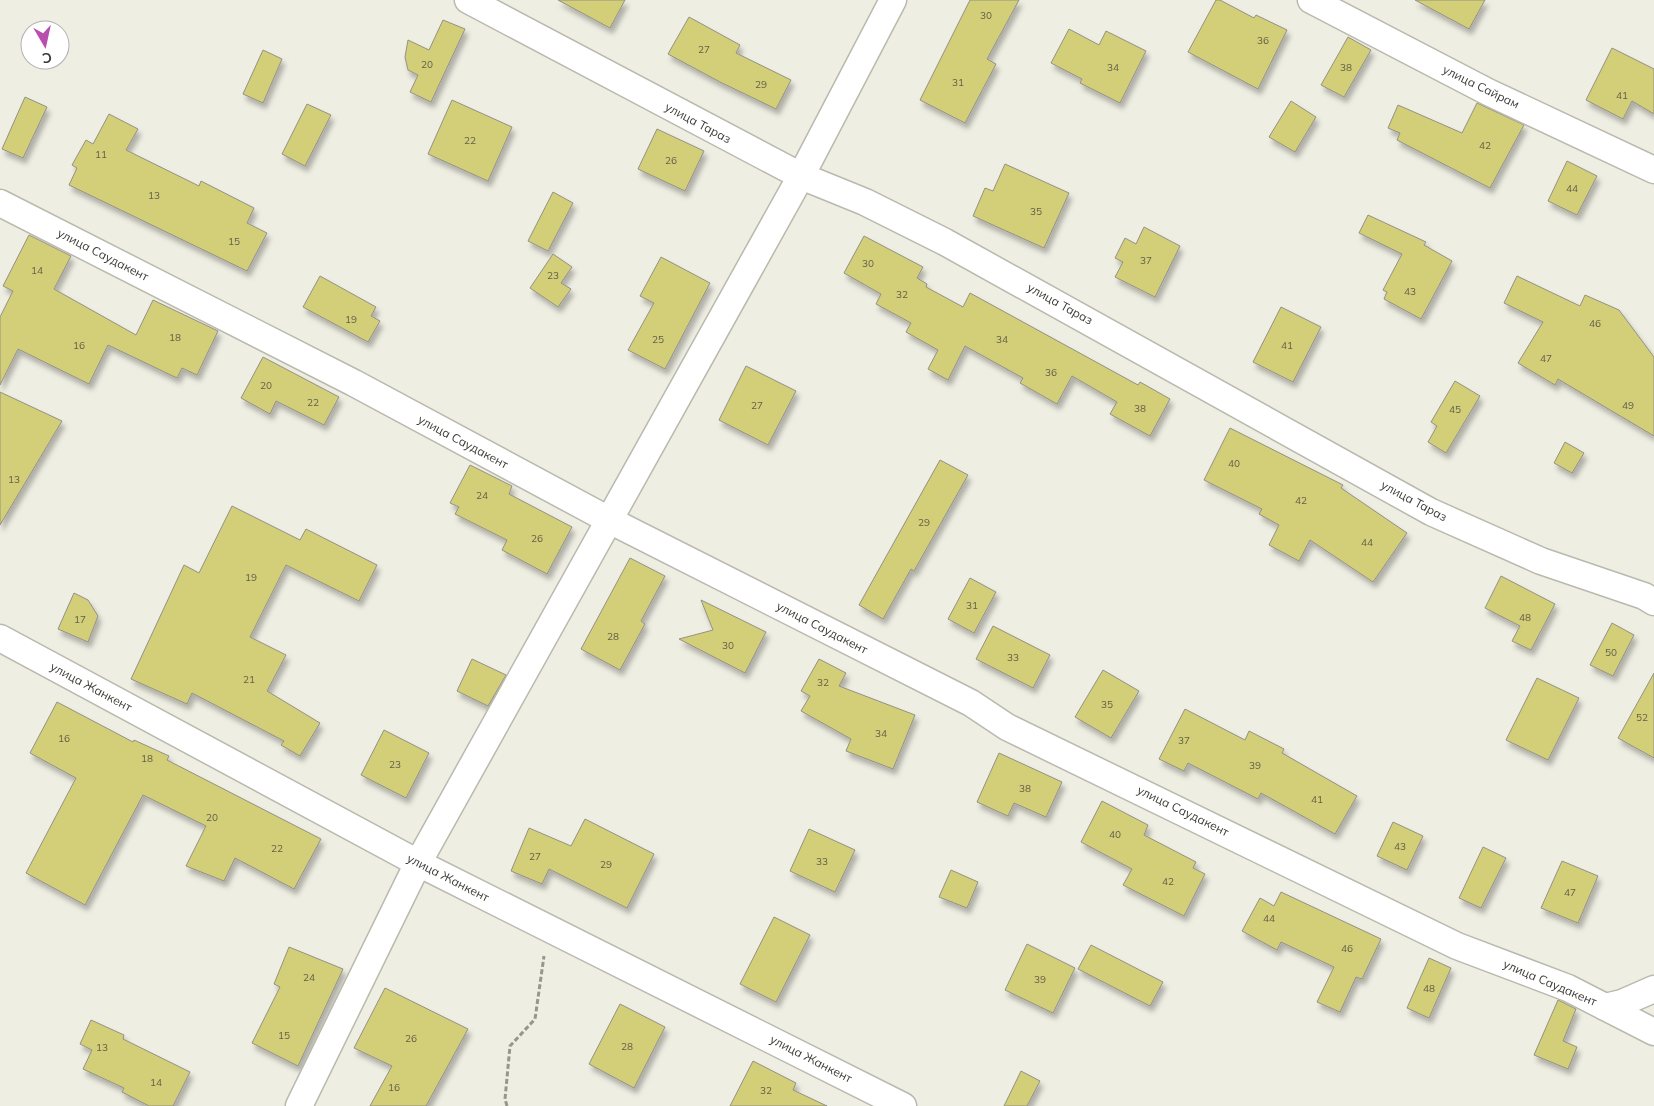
<svg xmlns="http://www.w3.org/2000/svg" width="1654" height="1106" font-family="Mulish,sans-serif">
<defs>
<filter id="shadow"><feDropShadow dx="3" dy="5.5" stdDeviation="2.5" flood-color="#0004"/></filter>
</defs>
<rect width="100%" height="100%" fill="#efeee3"/>
<!-- building -->
<g fill="#d3ce78" stroke="#929186" filter="url(#shadow)">
<path d="M558 0H625L610 28Z"/>
<path d="M970 0H1019L987 59 996 64 965 123 920 100Z"/>
<path d="M1216 0H1220L1254 18 1256 15 1287 30 1258 89 1188 52Z"/>
<path d="M1415 0H1485L1469 29Z"/>
<path d="M689 17 740 45 736 53 791 80 776 109 720 82 668 54Z"/>
<path d="M443 20 465 29 431 102 410 92 418 75 408 70 405 57 408 40 429 50Z"/>
<path d="M1069 29 1099 45 1106 31 1146 51 1120 103 1080 83 1082 79 1051 63Z"/>
<path d="M1348 37 1371 50 1344 97 1321 85Z"/>
<path d="M1612 48 1654 69V114L1632 101 1623 119 1586 100Z"/>
<path d="M263 50 282 59 263 103 243 94Z"/>
<path d="M25 97 47 107 23 158 2 149Z"/>
<path d="M452 100 512 127 488 181 428 154Z"/>
<path d="M1291 101 1316 117 1295 152 1269 137Z"/>
<path d="M1477 103 1524 125 1490 188 1397 140 1400 133 1388 128 1398 105 1462 133Z"/>
<path d="M307 104 331 115 305 166 282 154Z"/>
<path d="M109 114 138 129 126 150 199 186 201 181 254 208 247 223 267 233 247 271 69 185 77 168 72 165 86 140 93 144Z"/>
<path d="M657 129 704 151 685 191 638 169Z"/>
<path d="M1567 161 1597 176 1577 215 1548 201Z"/>
<path d="M1005 164 1069 193 1044 248 973 216 985 188 993 191Z"/>
<path d="M553 192 573 203 548 251 528 241Z"/>
<path d="M1368 215 1426 242 1424 245 1452 261 1421 319 1384 299 1387 292 1383 290 1402 254 1359 233Z"/>
<path d="M1144 227 1180 246 1155 297 1115 277 1123 262 1115 258 1125 238 1136 244Z"/>
<path d="M29 235 71 256 54 289 136 335 153 300 218 331 197 375 182 368 177 378 108 345 89 384 18 349 0 385V317L13 291 3 286Z"/>
<path d="M864 236 923 267 917 278 927 284 926 287 963 307 970 293 1138 385 1140 382 1170 399 1150 436 1110 414 1117 402 1072 376 1057 404 1020 383 1023 378 965 346 948 380 928 369 938 350 906 332 911 323 876 304 881 294 844 273Z"/>
<path d="M553 254 572 267 561 283 571 289 558 307 530 288Z"/>
<path d="M661 257 710 283 665 369 628 350 654 303 640 296Z"/>
<path d="M320 276 376 307 371 316 380 321 368 342 303 307Z"/>
<path d="M1517 276 1580 306 1585 295 1619 310 1654 357V436L1558 379 1555 385 1518 363 1543 322 1504 303Z"/>
<path d="M1281 307 1321 327 1293 382 1253 362Z"/>
<path d="M263 357 339 397 324 425 276 401 270 414 241 398Z"/>
<path d="M746 366 796 391 768 445 719 420Z"/>
<path d="M1455 381 1480 396 1446 453 1428 442 1437 426 1431 422Z"/>
<path d="M0 392 62 421 0 525Z"/>
<path d="M1230 428 1343 485 1341 488 1407 533 1373 582 1310 540 1299 561 1269 545 1279 525 1259 514 1262 509 1204 480Z"/>
<path d="M1565 442 1584 453 1572 473 1554 463Z"/>
<path d="M940 460 968 475 914 571 911 569 883 619 859 605Z"/>
<path d="M470 465 512 486 509 494 572 527 547 574 502 550 507 540 455 514 459 507 450 503Z"/>
<path d="M232 506 300 540 306 529 377 565 359 601 286 565 250 637 286 655 267 691 320 723 300 756 281 745 284 741 192 693 187 704 131 679 184 565 199 573Z"/>
<path d="M630 558 665 576 641 621 645 624 620 670 581 649Z"/>
<path d="M1501 576 1555 604 1531 650 1512 641 1520 626 1485 608Z"/>
<path d="M970 578 996 592 974 633 948 619Z"/>
<path d="M74 593 88 600 98 616 88 642 58 629Z"/>
<path d="M701 600 766 632 745 673 679 639 713 630Z"/>
<path d="M1612 623 1634 635 1613 676 1590 665Z"/>
<path d="M993 626 1050 655 1033 688 976 659Z"/>
<path d="M472 659 506 675 488 706 457 691Z"/>
<path d="M819 659 846 673 839 686 915 715 893 769 846 751 851 739 801 711 810 696 801 691Z"/>
<path d="M1103 670 1139 691 1111 738 1075 717Z"/>
<path d="M1654 673V758L1618 738Z"/>
<path d="M1537 678 1579 698 1548 760 1506 740Z"/>
<path d="M57 702 133 742 134 740 169 756 167 760 321 839 294 889 235 858 224 881 186 866 206 826 143 795 85 905 26 873 76 778 30 753Z"/>
<path d="M1185 709 1245 740 1249 731 1284 749 1282 753 1357 796 1335 834 1261 793 1258 799 1188 763 1184 771 1159 759Z"/>
<path d="M384 730 429 753 406 798 361 775Z"/>
<path d="M999 753 1062 782 1046 817 1014 803 1008 816 977 802Z"/>
<path d="M1102 801 1148 825 1144 835 1196 862 1193 868 1205 874 1184 916 1123 885 1132 869 1081 842Z"/>
<path d="M585 819 654 854 627 908 549 869 542 884 511 871 529 828 571 846Z"/>
<path d="M1393 822 1423 836 1407 870 1377 856Z"/>
<path d="M809 829 855 850 835 892 790 871Z"/>
<path d="M1483 847 1506 858 1481 908 1459 898Z"/>
<path d="M1562 861 1598 876 1578 923 1541 908Z"/>
<path d="M951 870 978 882 967 908 939 897Z"/>
<path d="M1281 892 1381 939 1362 979 1356 977 1340 1012 1317 1002 1334 967 1281 942 1277 950 1242 931 1260 898 1274 906Z"/>
<path d="M774 917 810 935 776 1002 740 984Z"/>
<path d="M1027 944 1075 968 1053 1013 1005 990Z"/>
<path d="M1091 945 1163 982 1150 1006 1078 969Z"/>
<path d="M289 947 343 969 298 1066 252 1043 280 987 274 984Z"/>
<path d="M1429 958 1451 968 1429 1018 1407 1008Z"/>
<path d="M385 988 468 1029 426 1106H370L392 1066 354 1048Z"/>
<path d="M1558 1000 1576 1009 1563 1041 1577 1047 1568 1069 1534 1055Z"/>
<path d="M620 1004 665 1027 634 1088 589 1064Z"/>
<path d="M91 1020 124 1035 123 1039 190 1072 173 1106H149L122 1092 124 1088 83 1069 92 1050 80 1044Z"/>
<path d="M753 1061 796 1083 793 1090 827 1106H730Z"/>
<path d="M1021 1071 1040 1081 1027 1106H1004Z"/>
</g>
<g fill="none" stroke-linecap="round" stroke-linejoin="round">
<!-- minor casing -->
<g stroke="#b9b9ae" stroke-width="29">
<g id="minor">
<path d="M468 0 801 176 865 202 945 242 1431 512 1541 561 1644 596 1654 602"/>
<path d="M1311 0 1488 92 1654 170"/>
<path d="M0 203 354 383 609 520 971 703 1007 727 1457 946 1568 988 1654 1032"/>
<path d="M0 638 418 863 903 1106"/>
<path d="M1605 1007 1622 1003 1654 989"/>
<path d="M299 1106 418 863 801 176 893 0"/>
</g>
</g>
<!-- path -->
<path stroke="#97968e" stroke-width="3" stroke-dasharray="5 2.5" stroke-linecap="butt" d="M507 1106 505 1099 510 1046 535 1019 544 956"/>
<!-- minor -->
<use href="#minor" stroke="#fff" stroke-width="26"/>
</g>
<g text-anchor="middle" stroke-width="4" stroke-linejoin="round" paint-order="stroke">
<!-- number labels -->
<g font-size="10" fill="#626048">
<text x="986" y="19">30</text>
<text x="1263" y="44">36</text>
<text x="704" y="53">27</text>
<text x="427" y="68">20</text>
<text x="1113" y="71">34</text>
<text x="1346" y="71">38</text>
<text x="958" y="86">31</text>
<text x="761" y="88">29</text>
<text x="1622" y="99">41</text>
<text x="470" y="144">22</text>
<text x="1485" y="149">42</text>
<text x="101" y="158">11</text>
<text x="671" y="164">26</text>
<text x="1572" y="192">44</text>
<text x="154" y="199">13</text>
<text x="1036" y="215">35</text>
<text x="234" y="245">15</text>
<text x="1146" y="264">37</text>
<text x="868" y="267">30</text>
<text x="37" y="274">14</text>
<text x="553" y="279">23</text>
<text x="1410" y="295">43</text>
<text x="902" y="298">32</text>
<text x="351" y="323">19</text>
<text x="1595" y="327">46</text>
<text x="175" y="341">18</text>
<text x="658" y="343">25</text>
<text x="1002" y="343">34</text>
<text x="79" y="349">16</text>
<text x="1287" y="349">41</text>
<text x="1546" y="362">47</text>
<text x="1051" y="376">36</text>
<text x="266" y="389">20</text>
<text x="313" y="406">22</text>
<text x="757" y="409">27</text>
<text x="1628" y="409">49</text>
<text x="1140" y="412">38</text>
<text x="1455" y="413">45</text>
<text x="1234" y="467">40</text>
<text x="14" y="483">13</text>
<text x="482" y="499">24</text>
<text x="1301" y="504">42</text>
<text x="924" y="526">29</text>
<text x="537" y="542">26</text>
<text x="1367" y="546">44</text>
<text x="251" y="581">19</text>
<text x="972" y="609">31</text>
<text x="1525" y="621">48</text>
<text x="80" y="623">17</text>
<text x="613" y="640">28</text>
<text x="728" y="649">30</text>
<text x="1611" y="656">50</text>
<text x="1013" y="661">33</text>
<text x="249" y="683">21</text>
<text x="823" y="686">32</text>
<text x="1107" y="708">35</text>
<text x="1642" y="721">52</text>
<text x="881" y="737">34</text>
<text x="64" y="742">16</text>
<text x="1184" y="744">37</text>
<text x="147" y="762">18</text>
<text x="395" y="768">23</text>
<text x="1255" y="769">39</text>
<text x="1025" y="792">38</text>
<text x="1317" y="803">41</text>
<text x="212" y="821">20</text>
<text x="1115" y="838">40</text>
<text x="1400" y="850">43</text>
<text x="277" y="852">22</text>
<text x="535" y="860">27</text>
<text x="822" y="865">33</text>
<text x="606" y="868">29</text>
<text x="1168" y="885">42</text>
<text x="1570" y="896">47</text>
<text x="1269" y="922">44</text>
<text x="1347" y="952">46</text>
<text x="309" y="981">24</text>
<text x="1040" y="983">39</text>
<text x="1429" y="992">48</text>
<text x="284" y="1039">15</text>
<text x="411" y="1042">26</text>
<text x="627" y="1050">28</text>
<text x="102" y="1051">13</text>
<text x="156" y="1086">14</text>
<text x="394" y="1091">16</text>
<text x="766" y="1094">32</text>
</g>
<!-- street labels -->
<g font-size="12" fill="#3d3c38" stroke="#fff">
<text transform="translate(1481 87) rotate(26)" y="4">улица Сайрам</text>
<text transform="translate(698 123) rotate(28)" y="4">улица Тараз</text>
<text transform="translate(103 255) rotate(27)" y="4">улица Саудакент</text>
<text transform="translate(1060 304) rotate(29)" y="4">улица Тараз</text>
<text transform="translate(463 442) rotate(28)" y="4">улица Саудакент</text>
<text transform="translate(1414 501) rotate(28)" y="4">улица Тараз</text>
<text transform="translate(822 628) rotate(27)" y="4">улица Саудакент</text>
<text transform="translate(91 687) rotate(28)" y="4">улица Жанкент</text>
<text transform="translate(1183 811) rotate(26)" y="4">улица Саудакент</text>
<text transform="translate(448 878) rotate(27)" y="4">улица Жанкент</text>
<text transform="translate(1550 983) rotate(23)" y="4">улица Саудакент</text>
<text transform="translate(811 1059) rotate(27)" y="4">улица Жанкент</text>
</g>
</g>
<!-- north arrow -->
<g transform="translate(45 45) rotate(171)"><circle r="24" fill="#ffffff" stroke="#b1b1af"/>
<path d="M0-4L9 19L0 12L-9 19Z" fill="#b94eb0"/>
<text y="-8" font-size="14" font-weight="bold" text-anchor="middle" fill="#3d3c38">С</text>
</g>
</svg>
